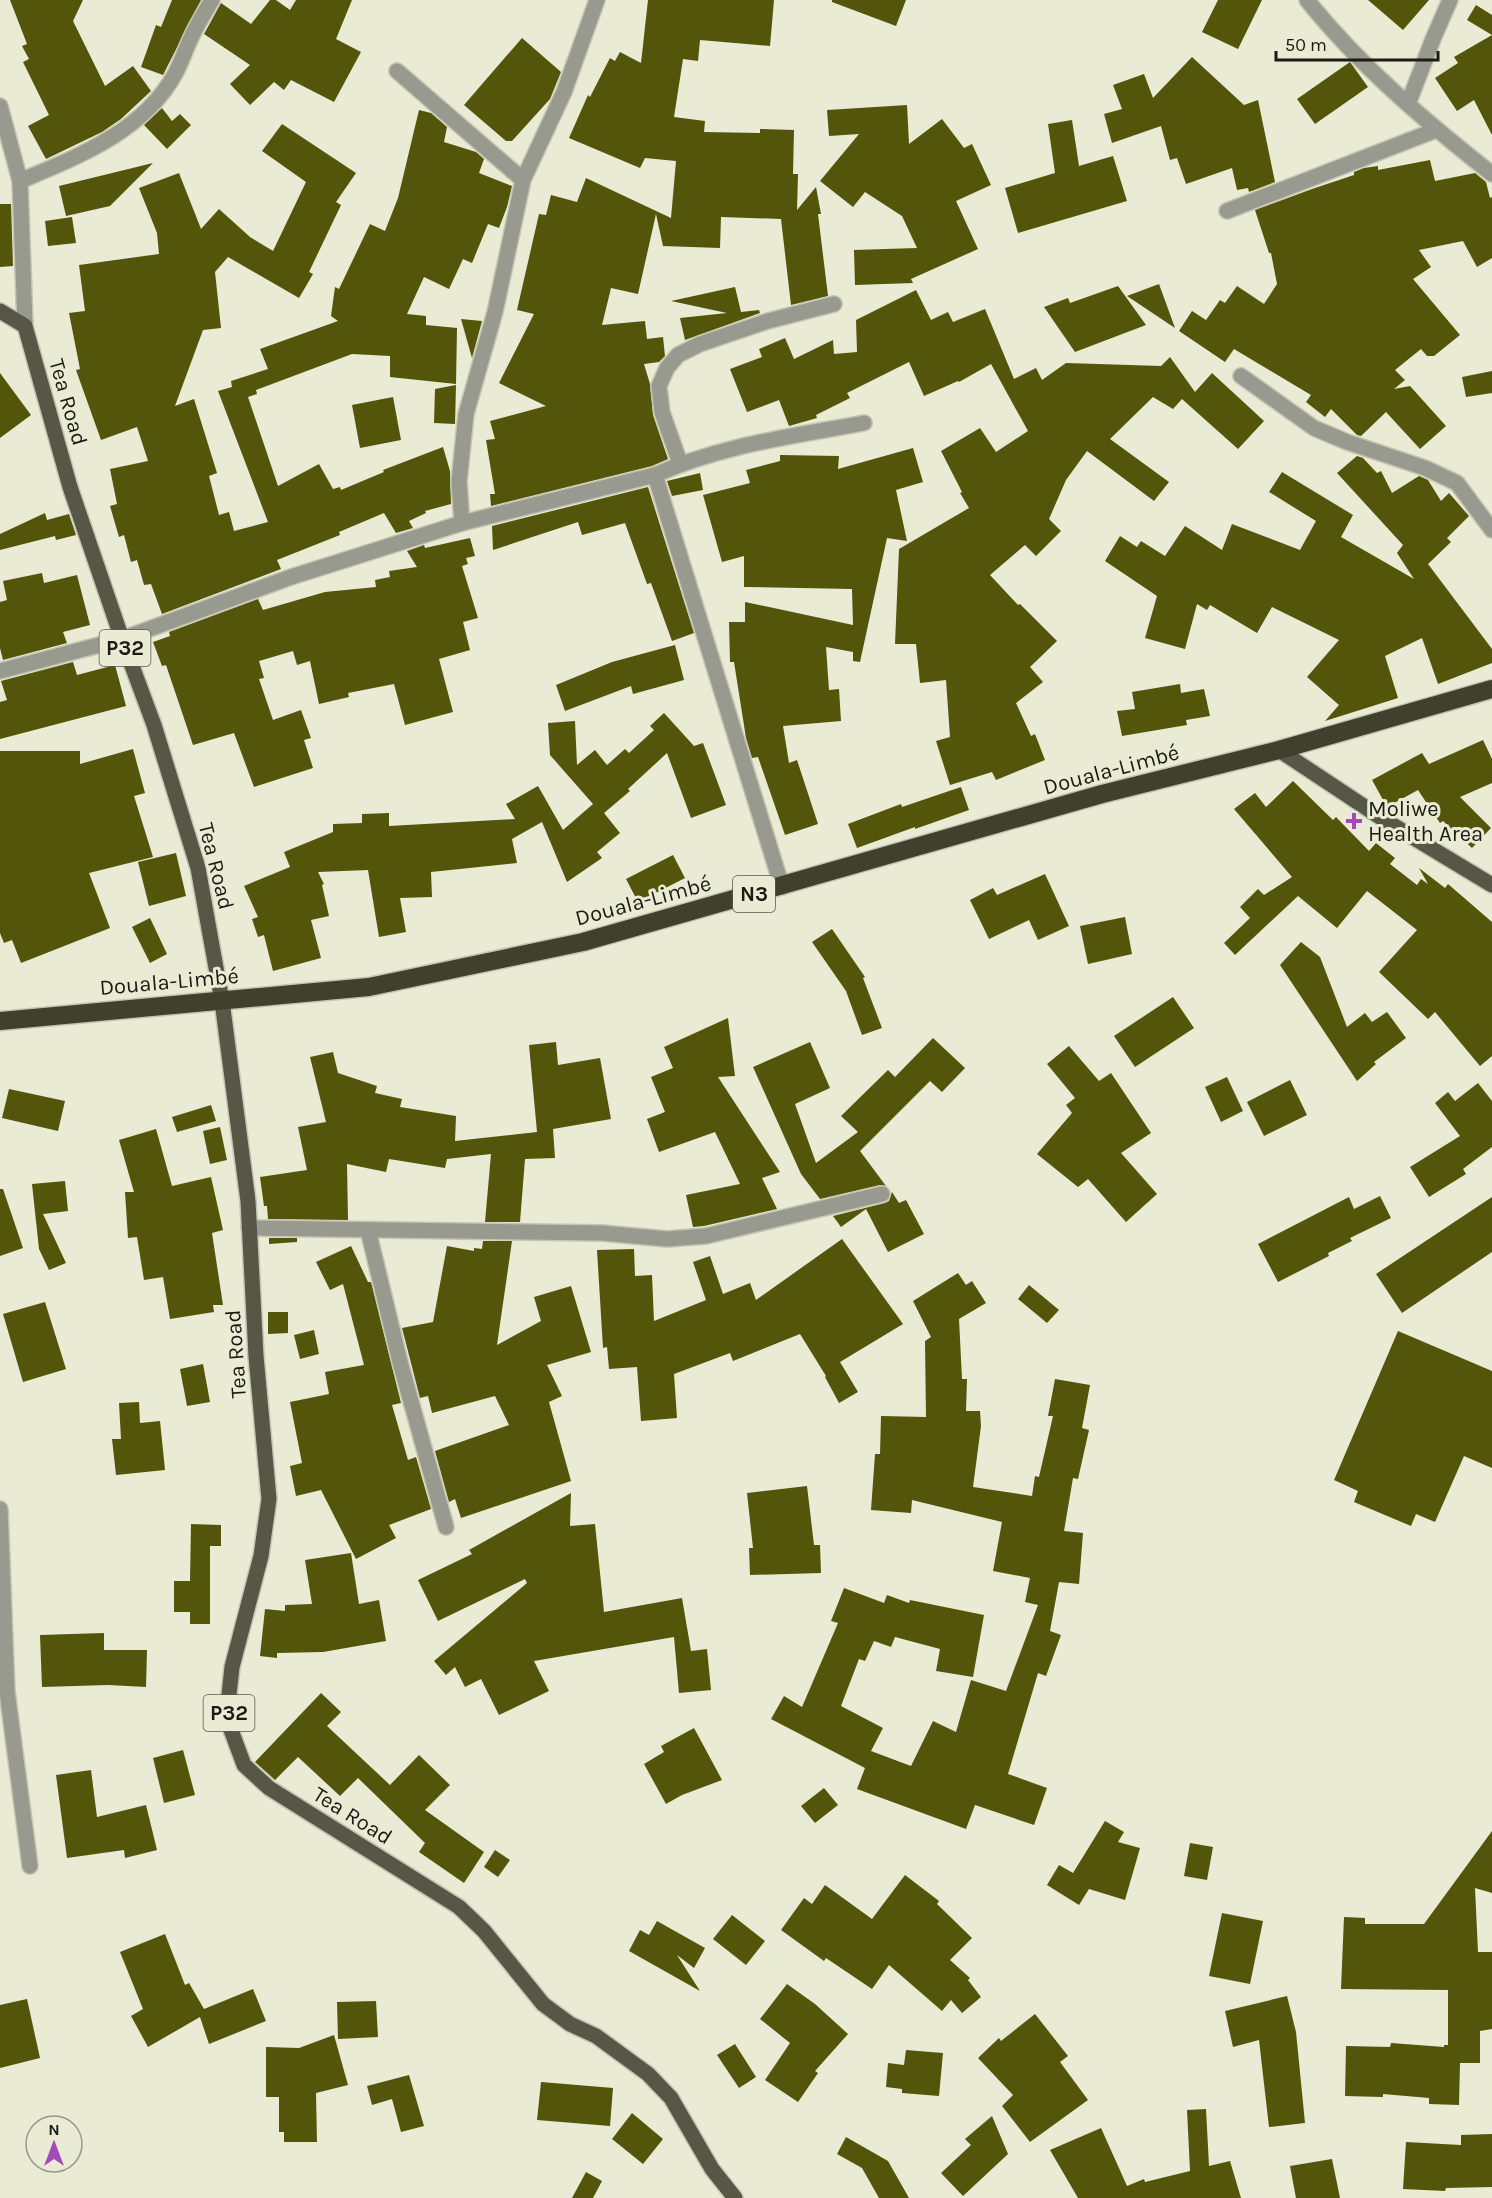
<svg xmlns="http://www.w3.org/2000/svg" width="1492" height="2198" font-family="Karla,sans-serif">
<rect width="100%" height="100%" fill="#e9ebd4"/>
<!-- building -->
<g fill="#53550a">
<path d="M10 0H83L73 21 105 86 133 66 151 91 121 119 102 132 46 159 28 126 49 115 23 62 29 59 22 46 27 44Z"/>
<path d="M172 0H201L163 75 141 67 156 25 161 27Z"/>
<path d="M270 0H276L290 10 296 0H352L336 39 361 52 334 102 291 80 284 90 274 82 250 105 230 84 250 65 204 34 221 3 251 24Z"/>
<path d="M648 0H774L770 46 700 40 698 61 683 59 674 117 705 121 704 132 760 133V129L794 130 793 174H798L797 210 816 187 821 214H818L828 296 791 305 781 219 721 217 720 248 663 246 656 214 638 294 611 288 602 325 645 321 647 339 663 337 665 356 659 362 644 364 650 384 653 415 668 459 652 466 491 506 490 494H495L486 440 495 439 490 421 546 406 499 383 534 314 517 310 539 214 546 215 551 195 577 202 586 178 671 218 676 161 645 158 640 168 569 138 588 95 590 97 610 58 615 61 620 52 641 63Z"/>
<path d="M832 0H906L896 26 832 2Z"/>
<path d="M1218 0H1262L1238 49 1202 32Z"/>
<path d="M1368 0H1429L1403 30Z"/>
<path d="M1476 5 1492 15V135L1474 100 1457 111 1435 78 1458 63 1454 57 1492 35 1467 20Z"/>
<path d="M522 38 561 72 550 99 512 141H506L464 105Z"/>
<path d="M1192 57 1244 105 1258 100 1275 182 1249 192 1248 188 1237 190 1232 168 1186 184 1177 158 1170 160 1161 126 1112 143 1104 114 1122 109 1113 85 1144 74 1153 98Z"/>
<path d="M1350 62 1368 87 1315 124 1297 99Z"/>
<path d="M907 105 909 144 942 119 964 148 972 144 991 185 956 201 978 249 911 279 913 283 855 285 854 250 917 248 902 216 865 192 853 207 820 181 859 134 829 136 827 110Z"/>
<path d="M162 108 172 121 180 114 191 125 167 149 144 125Z"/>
<path d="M419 110 431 113 447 127 444 142 476 152 484 159 479 173 512 186 507 207 499 228 488 224 472 263 463 259 449 289 424 277 407 314 426 316V325L457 328 456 384 390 377V356L352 354 256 390 257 394 248 397 278 486 319 464 333 489 340 487 341 490 384 472 383 470 443 447 450 471 451 504 425 511 426 513 409 521 413 528 396 533 384 513 339 532 340 535 277 560 281 569 162 614 151 584 144 585 137 560 131 562 124 535 119 537 110 506 117 504 110 469 148 461 137 427 101 440 76 370 80 369 69 313 85 311 79 265 159 254 157 233 139 188 179 173 201 229 219 209 250 237 273 251 306 182 262 151 282 124 356 173 336 202 341 205 309 272 313 274 299 298 228 257 215 272 221 328 203 330 175 406 194 399 217 473 209 476 219 515 229 512 234 531 268 522 218 391 232 387 231 381 268 369 260 349 338 321 331 316 335 287 339 289 370 224 385 231 398 198Z"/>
<path d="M1072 120 1079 166 1113 156 1127 201 1018 233 1005 188 1055 173 1048 124Z"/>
<path d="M1430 160 1435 181 1475 173 1486 182 1490 198 1492 197V258L1477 267 1463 241 1419 250 1431 267 1413 279 1460 335 1434 356H1427L1421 349 1395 370 1405 380 1394 389 1410 386 1446 426 1420 449 1386 412 1361 436 1357 435 1331 409 1325 417 1306 402 1311 395 1234 349 1225 362 1179 331 1192 311 1206 320 1220 300 1225 303 1237 286 1264 304 1277 284 1271 253H1269L1255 210 1312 189 1354 175V172L1364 168 1378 166V170Z"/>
<path d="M153 163 110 206 66 216 59 186Z"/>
<path d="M0 204H11L13 266 0 267Z"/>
<path d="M72 217 76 243 48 246 45 221Z"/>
<path d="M1159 284 1175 328 1127 296Z"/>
<path d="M1118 286 1146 325 1075 352 1044 307 1068 298 1070 303Z"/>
<path d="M735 287 741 312 759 310 760 313 685 340 680 318 727 313 671 301Z"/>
<path d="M916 290 931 320 948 312 953 322 985 309 1014 379 1036 368 1042 380 1066 363 1161 366 1170 357 1195 392 1212 373 1264 421 1238 449 1182 399 1173 409 1153 397 1110 439 1169 482 1154 501 1087 451 1066 480 1049 519 1061 531 1036 556 1025 545 990 575 1018 605 1020 604 1057 641 1030 667 1043 682 1016 703 1031 736 1035 734 1045 760 996 780 992 772 950 785 936 741 950 737 946 680 920 683 916 644H895L899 549 969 508 960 493 962 492 941 451 980 428 996 452 1028 431 991 364 959 382 958 381 924 396 909 362 847 393 850 398 816 415 817 418 789 426 779 400 747 412 730 369 762 357 759 349 785 338 794 359 833 340 834 354 857 352 856 320Z"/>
<path d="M461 319 482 321 472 358Z"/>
<path d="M1492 371V393L1466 397 1462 377Z"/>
<path d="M0 373 31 415 0 438Z"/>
<path d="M456 385 455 424 434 423 435 389Z"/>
<path d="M393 397 401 440 360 448 352 405Z"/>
<path d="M913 448 923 482 896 490 907 541 887 538 860 662 853 661V652L826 647 829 690 839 689 841 721 783 726 789 763 797 760 818 824 785 835 758 757 752 758 746 738 734 662H730L729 622H745V602L853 625 852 589 744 587V556L722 562 703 495 750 483 746 470 780 461V455L839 456 838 469Z"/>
<path d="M1357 456 1363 458 1377 473 1381 471 1392 493 1419 476 1428 480 1441 501 1449 493 1469 516 1447 538 1451 542 1428 564 1492 649V663L1438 684 1422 638 1385 656 1398 698 1325 721 1339 705 1307 677 1339 640 1272 607 1257 633 1210 605 1207 610 1197 604 1185 649 1145 638 1157 596 1105 561 1120 536 1137 547 1141 541 1165 556 1185 526 1222 550 1232 524 1300 550 1316 521 1269 492 1282 472 1353 515 1341 537 1414 579 1397 553 1403 545 1337 473Z"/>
<path d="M700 473 703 490 672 496 667 481Z"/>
<path d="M648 487 694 633 672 641 651 583 647 584 625 523 582 535 578 522 493 550 492 526Z"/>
<path d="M45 513 47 520 69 514 76 535 56 540 55 536 0 550V534Z"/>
<path d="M470 538 475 556 466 558 468 564 462 566 478 618 463 622 470 650 439 659 453 712 405 725 394 684 348 693 349 697 319 704 310 661 297 665 293 651 259 661 264 678 259 679 273 720 301 710 311 738 304 740 313 768 254 787 234 733 193 745 166 665 162 666 153 642 170 636 169 632 258 599 263 610 325 592 376 587 375 580 390 577 389 571 417 567 407 551 424 545 425 548Z"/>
<path d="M42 573 44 583 77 575 90 625 63 632 67 643 3 660 0 648V602L7 600 3 581Z"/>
<path d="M675 645 684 680 633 694 631 686 565 711 556 685 612 662Z"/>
<path d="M73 662 77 675 115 665 126 706 0 739V702L7 700 1 681Z"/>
<path d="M1180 684 1181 693 1204 689 1210 716 1186 720 1187 725 1122 736 1117 711 1135 709 1132 692Z"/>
<path d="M664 713 694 746 703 743 726 805 691 818 667 753 628 789 630 791 604 813 620 833 597 852 602 858 567 882 542 822 512 839 517 863 431 872 432 897 400 898 406 932 379 937 368 870 318 872 324 884 322 885 329 916 311 920 321 958 273 971 264 935 258 937 252 919 258 917 244 886 290 867 284 852 333 832V824L362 823V814L389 813V826L515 819 506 804 538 786 563 830 593 804 550 755 548 723 575 721 577 765 595 750 607 765 625 749 629 753 654 730 650 726Z"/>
<path d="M1483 740 1492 759V783L1460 797 1491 828 1472 848 1443 821 1440 823 1418 790 1387 807 1372 780 1422 753 1429 764Z"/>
<path d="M133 749 145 793 134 796 153 857 89 873 110 928 21 963 12 940 4 943 0 933V751H80V764Z"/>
<path d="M1293 781 1333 820 1336 817 1369 851 1376 843 1395 858 1390 864 1417 885 1421 879 1428 884 1419 868 1445 888 1448 884 1492 922V1056L1480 1066 1435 1012 1428 1019 1379 972 1417 930 1367 891 1337 928 1298 896 1235 955 1224 943 1250 918 1240 907 1258 889 1264 895 1292 877 1234 809 1255 793 1266 807Z"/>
<path d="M961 787 969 810 915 829V827L857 848 848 824 901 804 902 807Z"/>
<path d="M176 853 186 896 149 906 138 862Z"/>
<path d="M673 855 685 878 638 902 626 879Z"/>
<path d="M1045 874 1069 926 1038 940 1029 920 989 939 970 900 993 888 997 895Z"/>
<path d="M1125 917 1132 954 1088 964 1080 926Z"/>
<path d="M150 918 167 954 150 963 132 927Z"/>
<path d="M832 929 865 977 863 978 882 1028 862 1035 846 991 812 942Z"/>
<path d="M1301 942 1320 957 1347 1027 1365 1013 1372 1022 1387 1012 1406 1038 1374 1062 1376 1064 1357 1081 1280 965Z"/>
<path d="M1173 997 1194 1028 1135 1067 1114 1036Z"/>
<path d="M728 1018 735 1076 718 1077 780 1172 762 1178 777 1209 704 1226 693 1227 686 1195 740 1184 715 1132 659 1152 647 1119 665 1112 651 1077 673 1068 664 1047Z"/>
<path d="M933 1038 965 1068 942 1092 930 1081 860 1151 886 1186 880 1185 820 1199 801 1174 753 1067 810 1042 830 1088 795 1104 816 1163 858 1132 841 1116 888 1070 895 1077Z"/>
<path d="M556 1042 558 1065 600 1058 611 1119 553 1129 555 1158 525 1159 520 1222H485L491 1154 447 1159 445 1168 389 1159 386 1172 347 1164 348 1220 268 1219 267 1206H264L260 1177 307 1170 298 1127 326 1122 310 1057 333 1052 338 1073 377 1086 375 1093 402 1099 400 1107 456 1116 455 1141 537 1132 529 1045Z"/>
<path d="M1069 1046 1099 1081 1111 1073 1151 1133 1121 1153 1157 1194 1126 1222 1088 1179 1078 1187 1037 1154 1072 1113 1066 1105 1075 1098 1047 1064Z"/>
<path d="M1227 1077 1243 1111 1221 1122 1205 1087Z"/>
<path d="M1290 1080 1307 1115 1264 1136 1247 1102Z"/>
<path d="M1478 1083 1492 1101V1147L1463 1169 1466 1174 1429 1197 1410 1167 1460 1136 1435 1103 1448 1092 1455 1101Z"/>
<path d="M9 1089 65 1101 58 1131 2 1118Z"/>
<path d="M211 1105 216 1121 177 1132 172 1117Z"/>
<path d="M220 1127 227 1160 210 1164 203 1131Z"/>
<path d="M156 1129 172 1186 211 1177 223 1230 212 1233 223 1305H213L214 1312 170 1319 163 1277 144 1280 137 1237 128 1238 125 1192H134L119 1140Z"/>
<path d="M65 1181 68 1211 43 1214 66 1263 49 1270 39 1249 32 1184Z"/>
<path d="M0 1189H3L23 1248 0 1256Z"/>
<path d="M892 1192 899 1203 906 1200 924 1234 888 1252 866 1209 841 1227 833 1216 885 1203 889 1201Z"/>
<path d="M1380 1196 1391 1218 1350 1238 1352 1241 1328 1253 1329 1256 1278 1282 1258 1244 1349 1197 1354 1209Z"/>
<path d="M1492 1197V1252L1402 1313 1376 1274Z"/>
<path d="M269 1238H297V1242L269 1244Z"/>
<path d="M842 1239 903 1324 840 1362 858 1392 839 1403 825 1377 826 1376 800 1334 733 1361 730 1353 674 1374 677 1418 641 1421 637 1367 609 1369 607 1347 603 1348 597 1250 634 1249 635 1276 652 1275 654 1321 706 1300 693 1262 710 1256 723 1294 750 1283 756 1300Z"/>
<path d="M483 1241H512L497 1345 541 1321 534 1297 571 1286 591 1352 547 1365 562 1396 549 1402 571 1481 461 1518 455 1499 449 1502 435 1451 509 1425 495 1396 432 1413 428 1396 420 1398 402 1328 433 1322 447 1246 474 1251V1248L482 1249Z"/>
<path d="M351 1246 368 1282H371L401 1403 392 1405 408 1460 416 1457 431 1509 389 1525 396 1538 356 1559 321 1490 296 1496 290 1466 302 1463 290 1402 329 1394 325 1372 364 1365 343 1284 330 1290 316 1262Z"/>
<path d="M958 1273 966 1285 972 1281 986 1303 959 1319 962 1379H967L966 1411H980L981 1426 973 1487 1032 1496 1035 1476 1039 1477 1053 1416H1048L1055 1379 1090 1385 1082 1428 1089 1430 1078 1479 1073 1478 1064 1531 1083 1533 1079 1584 1059 1582 1050 1631 1061 1635 1046 1676 1038 1673 1008 1774 1047 1788 1034 1825 975 1805 966 1829 857 1789 865 1768 771 1719 784 1696 802 1707 838 1623 831 1621 844 1588 884 1603 887 1595 909 1603 910 1600 984 1615 973 1677 936 1671 940 1649 895 1637 891 1647 874 1641 865 1661 859 1659 841 1706 883 1728 871 1751 911 1766 933 1721 956 1732 971 1680 1006 1691 1038 1605 1025 1602 1030 1578 993 1571 1002 1522 912 1500 911 1513 871 1510 875 1454H880L881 1416 926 1417 925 1341 931 1337 913 1301Z"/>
<path d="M1029 1285 1059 1310 1047 1323 1018 1299Z"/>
<path d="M45 1302 66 1369 23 1382 3 1314Z"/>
<path d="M268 1312H288V1333L268 1334Z"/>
<path d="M314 1330 319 1354 300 1359 294 1335Z"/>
<path d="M1398 1331 1492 1371V1468L1464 1456 1435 1522 1416 1514 1411 1526 1354 1502 1358 1491 1334 1480Z"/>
<path d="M203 1364 210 1402 187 1406 180 1369Z"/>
<path d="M139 1402 140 1423 160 1421 165 1470 116 1475 112 1439H121L119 1403Z"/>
<path d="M807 1486 814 1545H820L821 1573 750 1575 749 1548H753L747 1493Z"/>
<path d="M571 1493 570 1526 595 1524 604 1612 682 1598 691 1651 707 1649 711 1690 679 1693 674 1637 534 1661 549 1691 499 1715 481 1679 465 1687 455 1667 446 1675 434 1661 527 1583 525 1579 438 1621 418 1580 472 1554 469 1550Z"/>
<path d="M191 1524 221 1525V1546H210V1624H190V1612H174V1581H190Z"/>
<path d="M351 1553 359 1604 379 1600 386 1641 323 1652 277 1653V1658L260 1656 265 1609 285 1611V1605L312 1604 305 1560Z"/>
<path d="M104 1633V1650H147L146 1687 108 1685 42 1687 40 1635Z"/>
<path d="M321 1693 341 1712 327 1726 390 1785 419 1755 450 1785 425 1810 484 1852 464 1883 419 1852 425 1843 358 1778 340 1796 298 1757 275 1780 255 1762Z"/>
<path d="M694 1728 722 1780 682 1795 666 1804 644 1764 664 1752 661 1746Z"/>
<path d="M183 1750 195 1795 164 1803 153 1758Z"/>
<path d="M91 1770 97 1817 146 1805 157 1850 125 1858 124 1850 67 1858 56 1775Z"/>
<path d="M824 1788 838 1805 815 1823 801 1806Z"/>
<path d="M1105 1821 1124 1832 1118 1842 1140 1848 1125 1900 1089 1889 1079 1905 1047 1885 1059 1865 1073 1873Z"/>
<path d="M1492 1831V1893L1475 1888 1478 1952H1492V2029L1480 2031V2063H1460L1459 2105 1429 2104V2098L1383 2094V2097L1345 2096 1346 2046 1390 2047 1391 2043 1444 2047V2045H1448V1990L1341 1989 1344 1917 1365 1918V1924H1424Z"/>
<path d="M1190 1843 1213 1847 1207 1880 1184 1876Z"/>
<path d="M495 1850 510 1860 498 1877 484 1867Z"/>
<path d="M905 1875 939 1901 937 1904 972 1938 950 1960 970 1978 968 1980 981 1997 962 2013 951 2000 942 2011 889 1965 872 1989 826 1958 824 1961 781 1930 804 1898 812 1904 825 1885 872 1919Z"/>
<path d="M1222 1913 1263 1921 1250 1984 1209 1976Z"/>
<path d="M732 1915 765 1941 746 1965 713 1939Z"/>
<path d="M657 1921 705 1948 694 1968 677 1955 700 1991 629 1951 640 1930 649 1935Z"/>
<path d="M165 1934 185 1985 189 1983 204 2009 253 1989 266 2021 209 2044 200 2017 148 2047 131 2016 143 2009 120 1952Z"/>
<path d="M787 1984 815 2004 848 2034 815 2071 818 2073 798 2102 765 2080 790 2043 760 2019Z"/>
<path d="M1287 1996 1296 2032 1305 2123 1269 2127 1259 2040 1233 2047 1225 2011Z"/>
<path d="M27 1999 40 2058 0 2068V2005Z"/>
<path d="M376 2001 378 2037 338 2039 337 2002Z"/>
<path d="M1035 2014 1068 2056 1060 2062 1088 2100 1030 2142 1002 2106 1013 2095 978 2058 999 2038 1001 2041Z"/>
<path d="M334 2035 348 2085 316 2093 317 2142H284V2132H279V2097H266V2047L299 2048Z"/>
<path d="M735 2044 756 2077 739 2088 717 2055Z"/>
<path d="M906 2050 943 2053 939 2096 902 2093V2089L886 2087 888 2063 904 2065Z"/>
<path d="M409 2075 424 2126 401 2132 392 2099 372 2105 367 2086Z"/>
<path d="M541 2082 613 2088 610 2126 537 2120Z"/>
<path d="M1206 2109 1209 2166 1230 2161 1241 2198H1078L1050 2150 1101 2128 1127 2186 1144 2179 1145 2182 1190 2171 1187 2110Z"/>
<path d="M632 2113 663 2139 643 2164 612 2139Z"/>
<path d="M992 2116 1008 2154 963 2196 941 2173 971 2145 965 2139Z"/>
<path d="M1492 2134V2187L1446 2188 1445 2191 1403 2189 1406 2142 1461 2145V2135Z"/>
<path d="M846 2137 888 2161 909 2198H879L862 2168 837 2154Z"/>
<path d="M1332 2159 1340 2198H1296L1290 2166Z"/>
<path d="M586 2172 602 2181 593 2198H572Z"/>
</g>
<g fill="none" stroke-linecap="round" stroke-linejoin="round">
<!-- minor casing -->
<g stroke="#c4c6b1" stroke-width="18">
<g id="minor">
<path d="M1307 0C1360 66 1426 122 1492 174"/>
<path d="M397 71 523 180"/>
<path d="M1408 104 1433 39 1450 0"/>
<path d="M0 106 20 181 25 326"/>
<path d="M20 181C77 157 143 132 175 74 181 63 185 51 190 40 196 26 204 13 212 0"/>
<path d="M1227 211 1436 130"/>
<path d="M1241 376 1314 428 1347 442 1425 468 1457 483 1492 530"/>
<path d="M680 463 662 412 659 386 667 368 678 355 700 344 768 321 834 304"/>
<path d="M655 475 782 887"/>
<path d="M462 523 655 475C721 445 794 436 864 423"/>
<path d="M0 671 122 639 291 577 462 523 459 482 466 414 495 312 523 180 564 92 597 0"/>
<path d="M249 1228 602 1233 667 1239 706 1236 882 1194"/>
<path d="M368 1230 400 1362 446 1527"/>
<path d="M0 1509 7 1691 30 1866"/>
</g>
</g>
<!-- major casing -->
<g stroke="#c4c6b1" stroke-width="18">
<g id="major">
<path d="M0 311 25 326 70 487 122 639 154 725 198 868 222 1001 248 1201 256 1356 269 1499 261 1556 232 1667 228 1704 231 1730 244 1765 269 1788 459 1907 484 1931 543 2004 570 2024 596 2036 648 2074 671 2098 712 2169 735 2198"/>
<path d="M1279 750 1386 821 1492 885"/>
</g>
</g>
<!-- highway casing -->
<g stroke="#c4c6b1" stroke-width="21">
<path id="highway" d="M0 1021 369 987 583 942 1102 794 1279 750 1492 689"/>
</g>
<!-- minor -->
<use href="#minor" stroke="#98998f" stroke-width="15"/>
<!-- major -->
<use href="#major" stroke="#565746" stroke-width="15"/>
<!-- highway -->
<use href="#highway" stroke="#3f402d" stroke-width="18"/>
</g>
<!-- markers -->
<path fill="#a44ab5" stroke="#e9ebd4" stroke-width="2" d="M1351 812h6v6h6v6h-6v6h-6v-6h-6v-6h6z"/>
<g text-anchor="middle" stroke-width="6" stroke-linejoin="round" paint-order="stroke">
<!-- shield labels -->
<g fill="#e9ebd4" stroke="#59594d" stroke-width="1.5">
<rect x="99.5" y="630" width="51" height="36" rx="4.5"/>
<rect x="733" y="876" width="42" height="36" rx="4.5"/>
<rect x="203.5" y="1695" width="51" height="36" rx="4.5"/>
</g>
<g font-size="21" font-weight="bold" fill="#1b1b13">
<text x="125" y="655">P32</text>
<text x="754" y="901">N3</text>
<text x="229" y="1720">P32</text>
</g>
<!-- street labels -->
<g font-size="22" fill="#1b1b13" stroke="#e9ebd4">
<text transform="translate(69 402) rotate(74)" y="8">Tea Road</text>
<text transform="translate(1111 769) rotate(-15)" y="8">Douala-Limbé</text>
<text transform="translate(217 866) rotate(76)" y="8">Tea Road</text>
<text transform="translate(643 900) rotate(-15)" y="8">Douala-Limbé</text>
<text transform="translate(169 981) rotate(-5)" y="8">Douala-Limbé</text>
<text transform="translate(235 1354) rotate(-94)" y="8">Tea Road</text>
<text transform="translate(353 1815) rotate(32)" y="8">Tea Road</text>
</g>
<!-- poi labels -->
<g font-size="22" fill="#1b1b13" stroke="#e9ebd4" text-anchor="start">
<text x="1368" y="816">Moliwe<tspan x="1368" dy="25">Health Area</tspan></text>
</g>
</g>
<!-- north arrow -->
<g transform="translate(54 2144)"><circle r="28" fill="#e9ebd4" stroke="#979887" stroke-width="1.5"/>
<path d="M0-4.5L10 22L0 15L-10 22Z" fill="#a44ab5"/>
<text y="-9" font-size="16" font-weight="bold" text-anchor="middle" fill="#1b1b13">N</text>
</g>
<!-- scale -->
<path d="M1276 51v9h162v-9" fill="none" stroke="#1b1b13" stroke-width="3"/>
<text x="1285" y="51" font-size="18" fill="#1b1b13" stroke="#e9ebd4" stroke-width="4.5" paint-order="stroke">50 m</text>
</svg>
